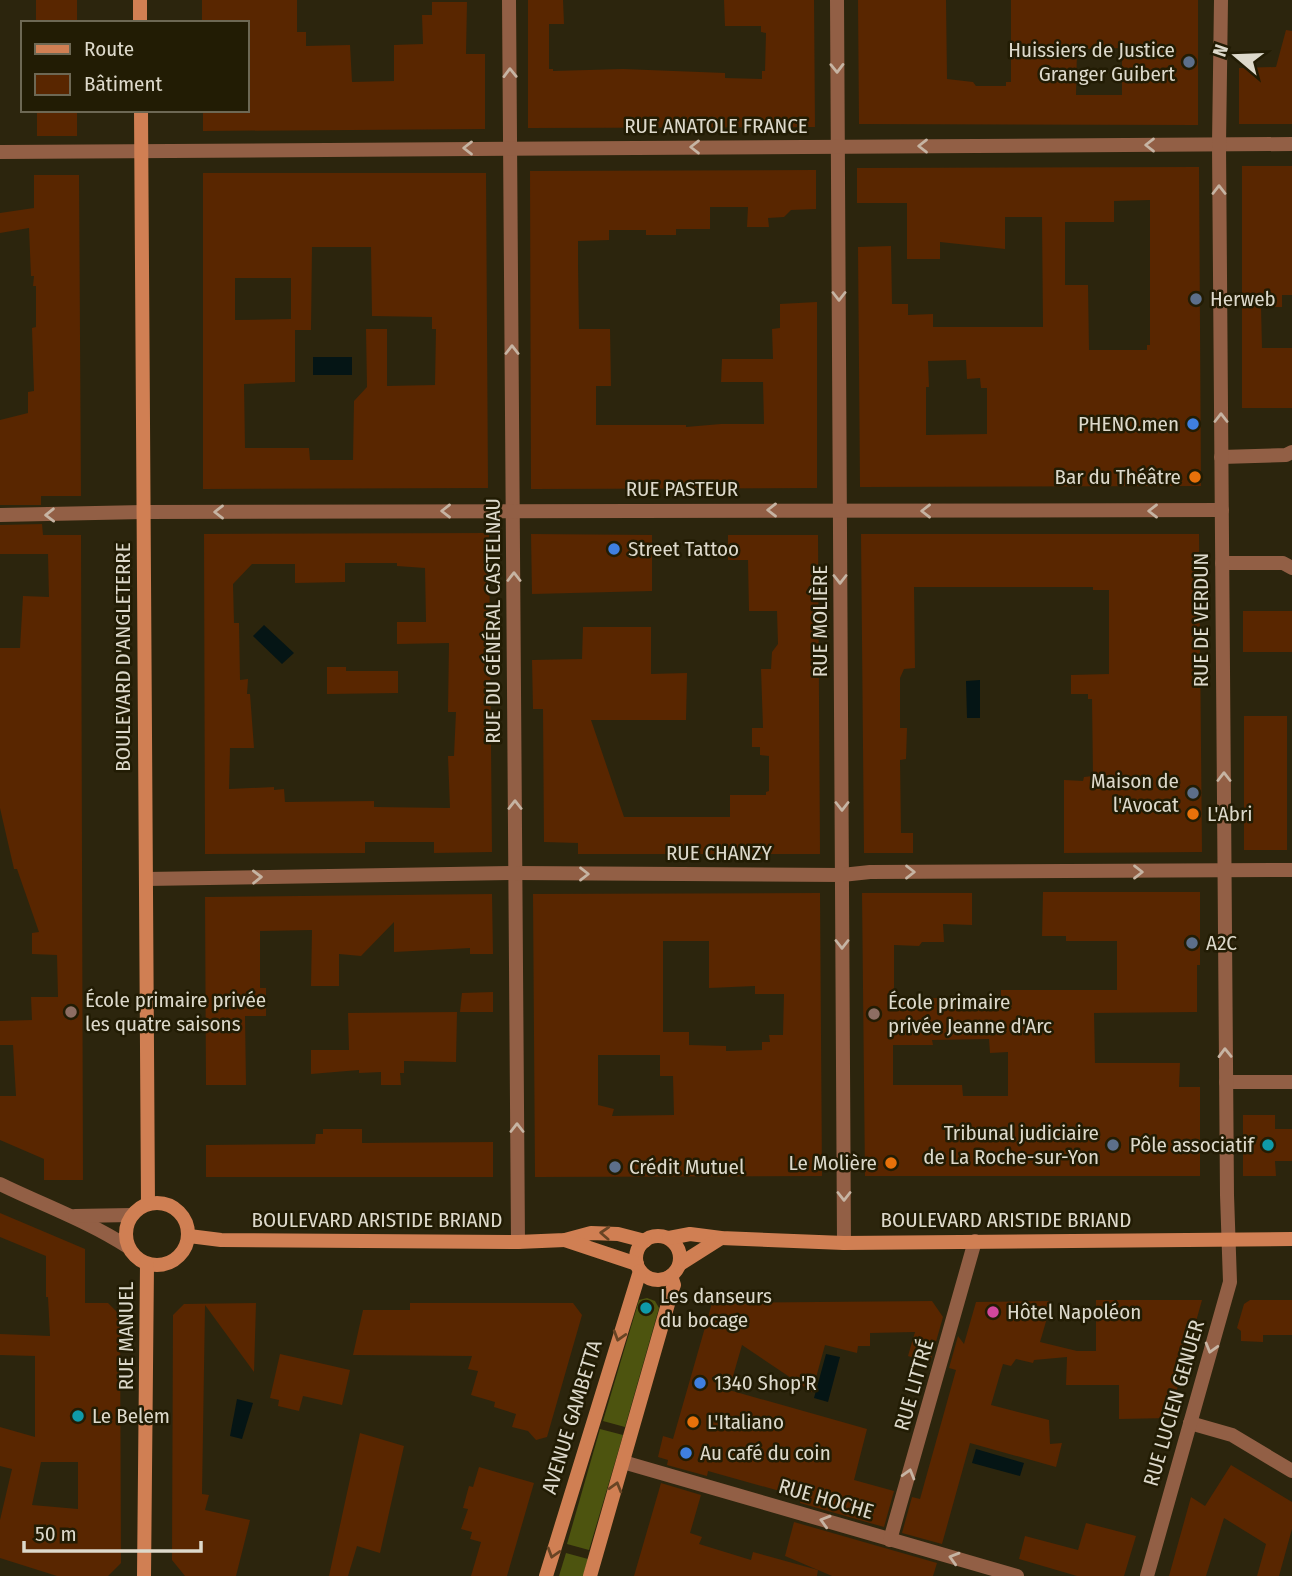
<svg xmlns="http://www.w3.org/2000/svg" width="1292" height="1576" font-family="'Fira Sans Condensed',sans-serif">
<rect width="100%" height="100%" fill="#2c250d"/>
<!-- green -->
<g fill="#4d540f">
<path d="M647 1298 655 1301 659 1308 625 1427 603 1421 639 1300Z"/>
<path d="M600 1429 623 1435 589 1550 567 1544Z"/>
<path d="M566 1553 588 1559 583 1576H559Z"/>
</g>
<!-- water -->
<g fill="#051515">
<rect x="313" y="357" width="39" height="18"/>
<path d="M264 625 294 653 282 664 253 636Z"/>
<path d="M980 680V718H967L966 681Z"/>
<path d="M826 1354 840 1357 828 1402 814 1398Z"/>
<path d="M237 1399 253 1403 242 1439 230 1436Z"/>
<path d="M976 1449 1024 1463 1020 1476 972 1463Z"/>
</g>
<!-- building -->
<g fill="#592600" fill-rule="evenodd">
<rect x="36" y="0" width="41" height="23"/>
<path d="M202 0H297V32H306V46L350 45 352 82 394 81V45L423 44 422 15H432V2H467L466 54H485V129L203 131V110H247V23H202Z"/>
<path d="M528 0H563L564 24H549V69H553V71L623 69 725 73V78L762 79V71H765L766 33 761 32V26H725L724 0H814L815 127 528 128Z"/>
<path d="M858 0H946L947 79 973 82 976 86H1006V82H1011V0H1198V125L859 124ZM1122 48V95H1076L1077 49Z"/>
<path d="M1286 30 1292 31V124H1239V68L1276 67Z"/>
<rect x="37" y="110" width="40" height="26"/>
<path d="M1242 166H1292V295H1282V307H1261L1262 348H1292V408H1242Z"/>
<path d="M1199 167 1201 486 860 487 858 247 891 246 892 304H908V315L933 314V327H1043L1042 217H1005V249L940 242V259H907V203H857V168ZM1150 200V345H1147V350H1089L1088 285H1065V222H1114V201ZM966 360 967 379 980 378 981 388H987V434L926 435V387H929L928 361Z"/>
<path d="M816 170V209L791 210 784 217 768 218 769 227H747L748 207H710V229H676V235H646V230H609V240L578 241V265L579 329H610L611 386H596V425H686V427L721 424H764L763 382H721L722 359H773L772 329 780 328V304L817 302V488L531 489 530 171Z"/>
<path d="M203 173H486L488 488 203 489ZM312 247H371L372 316 432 317V329H436L435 385 387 386V329H366L367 387 354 401 353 460H310L309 448H245L244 384 295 382V330H311ZM235 278H291V319L235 320Z"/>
<path d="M34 175H79L81 496H41V505H0V420L28 413V392L34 391 32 328 36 327V286H33L34 276H31L29 228 0 233V213L34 208Z"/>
<path d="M42 524 43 535H81L83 1180H44V1159L0 1140V1096H16L13 1045H0V1021L32 1020 31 997H58L57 955 32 954V933L39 932 17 869H14L0 808V648H20L23 596 49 597 48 554H0V525Z"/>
<path d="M489 533 492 852 434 853V842H365V853L205 854 204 534ZM345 563H397V566L425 568 426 622H397V644L449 643 448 712H456L454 756H448L450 808 374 807V801L285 802 284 789 274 790V787L229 789 230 748H254L250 694H247L248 679 240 680 239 623H234L233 584 252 564H295V583L345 582Z"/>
<path d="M531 534 652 535V591L532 594Z"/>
<path d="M861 534H1199L1202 852 1064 853V780L1083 781 1084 777 1093 776 1092 699H1088V694H1071V675L1109 674V590H1093V587H914L915 668 904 669 900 678V728H907L906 759 900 760 901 833H913V853H864Z"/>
<path d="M728 535H818L820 854H578V843L544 842 543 709H533L532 660 582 659 583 627H651V674L687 673 686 720H591L624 817H730V795H766V792L769 791V756L760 755V747H752V728H763L761 669H771L772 652 778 644 777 611H749L748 560H728Z"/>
<rect x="1243" y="611" width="49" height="41"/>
<path d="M327 667H346V671H398V693L327 694Z"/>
<rect x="1244" y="716" width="43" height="134"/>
<path d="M1043 892H1200V965H1197V1012L1094 1013 1095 1063H1180L1179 1087H1200V1176H865L862 893H972V925L943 924 944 942H922L919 946 894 945V998H1001V990H1117V941H1066V936H1042ZM989 1039 990 1053 1008 1052V1096H963L962 1085H893V1045H933L932 1040Z"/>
<path d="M820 893 822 1176 535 1177 533 894ZM663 941H709V988L755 986V994H784L783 1035H769L770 1042H762V1050L726 1051V1046L689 1045V1032H663ZM598 1055H660V1076H673L674 1115 612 1116 614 1109 598 1105Z"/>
<path d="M492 894 493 954H470V948L394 952V922L361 956 339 954V986H311L312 930 260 931V988H266V1016H245L246 1085H206L205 897Z"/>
<path d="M493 992V1012H460L462 993Z"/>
<path d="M457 1012 456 1062 404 1061V1073H400L401 1085H381V1072L359 1073V1070L311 1074V1050H349L348 1013Z"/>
<path d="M1243 1115H1275V1129H1292V1161H1275L1276 1176H1243Z"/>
<path d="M323 1129H362V1143L493 1142V1177H206V1145L315 1144 316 1134H323Z"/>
<path d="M0 1213 85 1249V1303H108L120 1315 121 1563 108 1576H57L0 1558V1520L12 1469 0 1466V1427L35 1437V1356L0 1355V1334L50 1336 48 1297H46V1256L0 1237ZM41 1462H78V1509L32 1505Z"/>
<path d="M1096 1300H1202L1169 1418 1119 1419V1385H1066L1067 1357 1034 1360 1033 1363 1016 1359 1011 1366 1003 1364 991 1405 1049 1420 1050 1444 1062 1443 1056 1467 970 1443 942 1544 902 1533 912 1497 920 1499 956 1370 949 1368 958 1336 964 1344 976 1302 1052 1301 1040 1342 1077 1351H1096Z"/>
<path d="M1250 1300H1292V1335H1263V1342L1241 1341V1331L1237 1328 1244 1304Z"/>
<path d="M932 1301 943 1317 930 1363 908 1356 915 1332 870 1333V1346H858L857 1353 825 1345 812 1392 742 1345 729 1390 867 1429 854 1480 894 1491 884 1527 800 1503 801 1497 708 1471 707 1476 667 1465 668 1460 658 1457 663 1436 673 1439 712 1303Z"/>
<path d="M256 1303 254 1372 205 1305 202 1494 209 1495 205 1510 250 1520 236 1576H185L172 1560 173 1315 184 1304Z"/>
<path d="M410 1303H573L582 1315 547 1437 536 1440 528 1431 512 1427 516 1414 494 1407 495 1402 471 1395 478 1371 468 1369 472 1356 353 1355 363 1310H410Z"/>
<path d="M280 1354 350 1370 342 1405 303 1396 299 1411 278 1406 279 1400 270 1398Z"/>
<path d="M360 1433 404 1446 380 1553 357 1546 348 1576H329Z"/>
<path d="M1231 1465 1292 1502V1529L1279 1576H1257L1266 1544 1224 1518 1206 1576H1169L1191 1497 1205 1506Z"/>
<path d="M479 1467 534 1483 507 1576H471L481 1542 470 1539 472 1532 461 1529 468 1509 463 1508 469 1486 473 1487Z"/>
<path d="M661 1483 701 1495 690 1533 702 1537 699 1544 751 1560 753 1552 818 1570 817 1576H634Z"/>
<path d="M794 1522 937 1563 933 1576H832L785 1556Z"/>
<path d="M1086 1523 1136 1536 1124 1576H1077L1019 1559 1025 1536 1078 1550Z"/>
</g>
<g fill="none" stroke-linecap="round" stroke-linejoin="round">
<!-- street -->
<g stroke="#925f45" stroke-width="14">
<path d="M509 0 518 1242"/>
<path d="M837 0 844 1243"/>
<path d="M0 152 1292 144"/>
<path d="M1221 457 1286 455 1292 452"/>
<path d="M0 515 143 512 1222 510"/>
<path d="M1222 563H1283L1292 568"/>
<path d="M146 879 515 873 842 875 870 872 1292 870"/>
<path d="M1226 1082H1292"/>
<path d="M0 1184C43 1205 88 1221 128 1247"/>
<path d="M75 1216 132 1215"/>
<path d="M1190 1423 1232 1435 1292 1471"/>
<path d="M623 1462 1017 1576"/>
<path d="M890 1540 975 1241"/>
<path d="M1147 1576 1230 1282 1227 1195 1219 144 1221 0"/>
</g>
<!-- secondary -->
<g stroke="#d07f53" stroke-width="14">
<path d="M140 0V23"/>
<path d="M141 110 148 1204"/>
<circle cx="157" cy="1234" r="31"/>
<circle cx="658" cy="1258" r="22"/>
<path d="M189 1236 221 1240 518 1242 565 1240 591 1233 618 1234 645 1241"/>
<path d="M669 1238 690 1234 721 1238 844 1243 1292 1239"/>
<path d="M565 1240 637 1264"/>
<path d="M680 1264 721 1238"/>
<path d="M144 1576 147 1264"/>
<path d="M546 1576 640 1271"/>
<path d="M590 1576 672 1290 674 1285 671 1276"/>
</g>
</g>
<!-- one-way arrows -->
<defs><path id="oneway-chevron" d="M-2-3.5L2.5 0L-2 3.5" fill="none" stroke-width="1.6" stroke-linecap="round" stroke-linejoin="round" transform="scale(1.75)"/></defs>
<g stroke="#c6b4a3">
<use href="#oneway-chevron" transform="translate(837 68) rotate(89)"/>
<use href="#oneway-chevron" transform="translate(510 73) rotate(-91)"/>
<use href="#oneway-chevron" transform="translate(1150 145) rotate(180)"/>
<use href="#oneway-chevron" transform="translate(923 146) rotate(180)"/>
<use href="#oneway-chevron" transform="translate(695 147) rotate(180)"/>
<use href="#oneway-chevron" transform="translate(468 148) rotate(180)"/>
<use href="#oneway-chevron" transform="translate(1219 190) rotate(-90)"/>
<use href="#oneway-chevron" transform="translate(839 296) rotate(90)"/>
<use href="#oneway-chevron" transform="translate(512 350) rotate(-90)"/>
<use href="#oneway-chevron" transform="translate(1221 418) rotate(-90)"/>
<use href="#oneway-chevron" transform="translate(772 510) rotate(180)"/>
<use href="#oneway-chevron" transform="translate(446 511) rotate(180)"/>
<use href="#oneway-chevron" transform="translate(926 511) rotate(-180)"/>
<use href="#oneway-chevron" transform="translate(1153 511) rotate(-180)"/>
<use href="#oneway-chevron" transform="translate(219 512) rotate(180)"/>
<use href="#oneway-chevron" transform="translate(50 515) rotate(179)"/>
<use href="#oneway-chevron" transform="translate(514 577) rotate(-90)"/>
<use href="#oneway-chevron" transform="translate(840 579) rotate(90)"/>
<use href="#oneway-chevron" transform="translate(1224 777) rotate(-90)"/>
<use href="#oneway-chevron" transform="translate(515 805) rotate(-90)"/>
<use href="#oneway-chevron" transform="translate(842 806) rotate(90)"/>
<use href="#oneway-chevron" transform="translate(910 872)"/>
<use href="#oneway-chevron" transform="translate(1138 872)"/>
<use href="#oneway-chevron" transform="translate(584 874)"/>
<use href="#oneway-chevron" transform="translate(257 877) rotate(-1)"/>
<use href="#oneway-chevron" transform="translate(842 944) rotate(90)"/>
<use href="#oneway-chevron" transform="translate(1225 1053) rotate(-91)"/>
<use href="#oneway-chevron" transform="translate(517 1128) rotate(-90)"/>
<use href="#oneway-chevron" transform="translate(844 1196) rotate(90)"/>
<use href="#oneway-chevron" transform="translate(1211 1348) rotate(106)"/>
<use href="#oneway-chevron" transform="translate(909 1474) rotate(-74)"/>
<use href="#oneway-chevron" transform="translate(825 1521) rotate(-164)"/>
<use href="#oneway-chevron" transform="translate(954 1558) rotate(-164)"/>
</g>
<g stroke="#684424">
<use href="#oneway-chevron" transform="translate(605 1233) rotate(-177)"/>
<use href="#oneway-chevron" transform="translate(619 1336) rotate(107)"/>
<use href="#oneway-chevron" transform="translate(616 1487) rotate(-74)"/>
<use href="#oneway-chevron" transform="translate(553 1553) rotate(107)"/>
</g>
<!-- markers -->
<g fill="#5c6f8a" stroke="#221c04" stroke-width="2.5">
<circle cx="1189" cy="62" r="7"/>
<circle cx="1196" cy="299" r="7"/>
<circle cx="1193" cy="793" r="7"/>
<circle cx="1192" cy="943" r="7"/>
<circle cx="1113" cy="1145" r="7"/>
<circle cx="615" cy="1167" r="7"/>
</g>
<g fill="#3f7fe0" stroke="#221c04" stroke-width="2.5">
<circle cx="1193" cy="424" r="7"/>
<circle cx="614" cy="549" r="7"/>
<circle cx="700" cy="1383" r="7"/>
<circle cx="686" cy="1453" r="7"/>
</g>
<g fill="#e8710a" stroke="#221c04" stroke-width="2.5">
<circle cx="1195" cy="477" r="7"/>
<circle cx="1193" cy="814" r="7"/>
<circle cx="891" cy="1163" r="7"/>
<circle cx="693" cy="1422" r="7"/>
</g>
<g fill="#8d6e63" stroke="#221c04" stroke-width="2.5">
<circle cx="71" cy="1012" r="7"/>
<circle cx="874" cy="1014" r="7"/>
</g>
<g fill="#0f9aa8" stroke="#221c04" stroke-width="2.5">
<circle cx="1268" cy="1145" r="7"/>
<circle cx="646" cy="1308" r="7"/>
<circle cx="78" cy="1416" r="7"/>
</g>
<circle fill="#d1479c" stroke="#221c04" stroke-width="2.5" cx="993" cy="1312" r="7"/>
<g text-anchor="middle" stroke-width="5" stroke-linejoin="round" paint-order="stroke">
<!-- poi labels -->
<g font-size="21" fill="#ddd9cb" stroke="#221c04" text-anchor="start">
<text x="1175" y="57" text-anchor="end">Huissiers de Justice<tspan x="1175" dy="24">Granger Guibert</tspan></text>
<text x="1210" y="306">Herweb</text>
<text x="1179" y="431" text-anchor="end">PHENO.men</text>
<text x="1181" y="484" text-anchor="end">Bar du Théâtre</text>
<text x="628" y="556">Street Tattoo</text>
<text x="1179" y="788" text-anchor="end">Maison de<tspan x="1179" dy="24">l'Avocat</tspan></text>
<text x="1207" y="821">L'Abri</text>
<text x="1206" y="950">A2C</text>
<text x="85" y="1007">École primaire privée<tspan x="85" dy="24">les quatre saisons</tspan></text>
<text x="888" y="1009">École primaire<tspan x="888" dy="24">privée Jeanne d'Arc</tspan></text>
<text x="1099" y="1140" text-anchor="end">Tribunal judiciaire<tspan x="1099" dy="24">de La Roche-sur-Yon</tspan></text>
<text x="1254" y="1152" text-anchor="end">Pôle associatif</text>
<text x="877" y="1170" text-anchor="end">Le Molière</text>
<text x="629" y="1174">Crédit Mutuel</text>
<text x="660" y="1303">Les danseurs<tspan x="660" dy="24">du bocage</tspan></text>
<text x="1007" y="1319">Hôtel Napoléon</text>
<text x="714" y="1390">1340 Shop'R</text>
<text x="92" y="1423">Le Belem</text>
<text x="707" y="1429">L'Italiano</text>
<text x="700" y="1460">Au café du coin</text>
</g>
<!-- street labels -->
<g font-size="21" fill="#ddd9cb" stroke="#221c04">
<text x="716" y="133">RUE ANATOLE FRANCE</text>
<text x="682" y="496">RUE PASTEUR</text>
<text transform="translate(1201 620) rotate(-90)" y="7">RUE DE VERDUN</text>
<text transform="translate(493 621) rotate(-90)" y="7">RUE DU GÉNÉRAL CASTELNAU</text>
<text transform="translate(820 621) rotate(-90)" y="7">RUE MOLIÈRE</text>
<text transform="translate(123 657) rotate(-90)" y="7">BOULEVARD D'ANGLETERRE</text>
<text x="719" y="860">RUE CHANZY</text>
<text x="377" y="1227">BOULEVARD ARISTIDE BRIAND</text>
<text x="1006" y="1227">BOULEVARD ARISTIDE BRIAND</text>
<text transform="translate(126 1336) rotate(-90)" y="7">RUE MANUEL</text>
<text transform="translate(914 1385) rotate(-74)" y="7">RUE LITTRÉ</text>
<text transform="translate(1174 1403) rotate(-74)" y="7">RUE LUCIEN GENUER</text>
<text transform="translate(572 1417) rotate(-73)" y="7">AVENUE GAMBETTA</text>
<text transform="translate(826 1499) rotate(16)" y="7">RUE HOCHE</text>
</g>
</g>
<!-- legend -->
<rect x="21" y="21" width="228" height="91" fill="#221c04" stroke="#6d6854" stroke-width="2"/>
<rect x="35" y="44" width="35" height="10" fill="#d07f53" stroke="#6d6854" stroke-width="2"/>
<text x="84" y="56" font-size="21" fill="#ddd9cb">Route</text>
<rect x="35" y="74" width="35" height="21" fill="#592600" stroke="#6d6854" stroke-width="2"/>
<text x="84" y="91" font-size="21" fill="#ddd9cb">Bâtiment</text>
<!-- north arrow -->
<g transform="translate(1236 56) rotate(289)" stroke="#221c04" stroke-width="5" paint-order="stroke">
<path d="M0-5L12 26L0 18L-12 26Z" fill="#ddd9cb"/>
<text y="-10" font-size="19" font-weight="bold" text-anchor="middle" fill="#ddd9cb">N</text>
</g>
<!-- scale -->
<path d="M24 1541v10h177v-10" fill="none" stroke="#ddd9cb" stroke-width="3.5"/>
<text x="35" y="1541" font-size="21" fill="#ddd9cb" stroke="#221c04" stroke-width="5" paint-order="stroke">50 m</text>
</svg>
